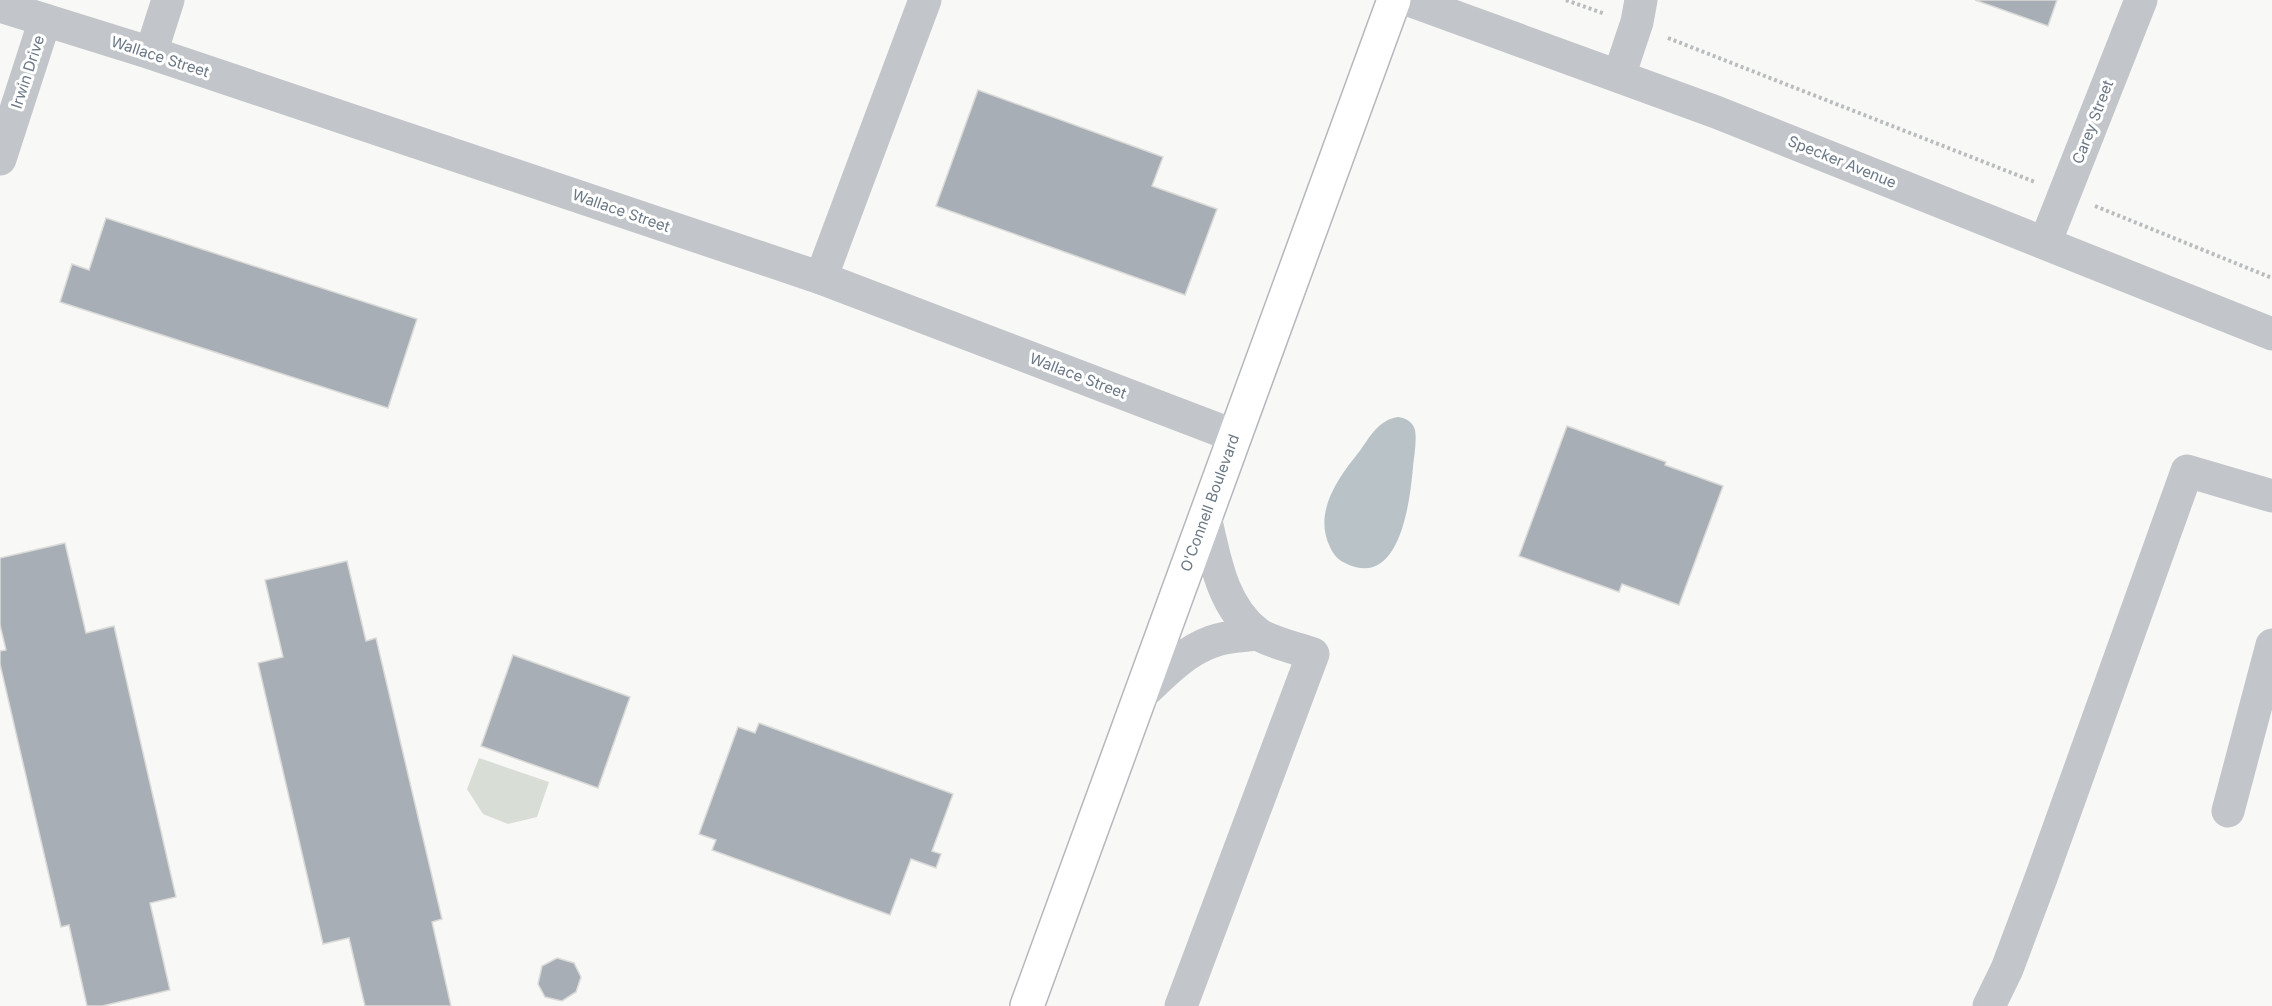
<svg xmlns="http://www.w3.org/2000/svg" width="2272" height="1006" font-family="Inter,sans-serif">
<rect width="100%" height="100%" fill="#f8f8f6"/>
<!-- green -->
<path fill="#d8ddd6" d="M479 758 549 782 537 817 508 824 483 814 467 789Z"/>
<!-- water -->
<path fill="#b9c2c7" d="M1398 417C1406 418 1413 422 1415 430 1417 441 1414 456 1413 467 1410 501 1400 591 1345 563 1338 560 1333 554 1330 547 1313 512 1338 478 1359 452 1370 437 1378 420 1398 417Z"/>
<!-- building -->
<g fill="#a8aeb5" stroke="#dadad8" stroke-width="1.5">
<path d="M1975 0H2057L2048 26Z"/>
<path d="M978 90 1163 157 1152 186 1217 209 1185 295 936 206Z"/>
<path d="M106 218 417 319 388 408 60 302 72 264 89 270Z"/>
<path d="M1567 426 1666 462 1665 465 1723 486 1679 605 1622 584 1619 592 1519 556Z"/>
<path d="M65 543 86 633 114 626 176 897 150 903 170 990 102 1006H87L69 925 61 927 0 664V651L6 650 0 625V558Z"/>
<path d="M347 561 366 641 376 638 442 919 432 922 451 1006H365L349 938 323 944 258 663 283 657 265 580Z"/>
<path d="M513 655 630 697 598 788 481 746Z"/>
<path d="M759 723 953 794 932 851 941 854 936 868 911 859 890 915 712 850 716 840 699 834 738 727 755 733Z"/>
<path d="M557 958 574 963 581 977 576 992 562 1001 545 997 538 984 542 966Z"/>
</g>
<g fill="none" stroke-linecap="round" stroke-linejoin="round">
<!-- major casing -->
<g stroke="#b4b7bc" stroke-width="36">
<path id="major" d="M1027 1006 1394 0"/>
</g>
<!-- path -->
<g stroke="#babdbf" stroke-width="4" stroke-dasharray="3 3" stroke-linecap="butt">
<path d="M1566 0 1605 14"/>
<path d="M1668 38 2035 182"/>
<path d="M2095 206 2272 278"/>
</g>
<!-- minor -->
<g stroke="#c2c5c9" stroke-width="33">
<path d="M1409 0 1716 112 2272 334"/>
<path d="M0 6 151 53 821 278 1235 436"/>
<path d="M151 53 168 0"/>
<path d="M1619 76 1637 22 1641 0"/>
<path d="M0 159 45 20"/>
<path d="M2045 243 2141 0"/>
<path d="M821 278 925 0"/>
<path d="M1140 696C1161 676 1183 652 1211 642 1225 636 1243 636 1258 634"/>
<path d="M2228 811 2272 645"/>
<path d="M1181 1006 1313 654C1299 649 1267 641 1257 633 1221 605 1215 558 1205 517"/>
<path d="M1989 1006 2007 969 2041 878 2187 471 2272 496"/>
</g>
<!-- major -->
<use href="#major" stroke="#fff" stroke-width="33"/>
</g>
<g text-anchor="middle" stroke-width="6" stroke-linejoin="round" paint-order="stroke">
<!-- street labels -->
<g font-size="15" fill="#6a7785" stroke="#fff">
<text transform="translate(160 57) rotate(18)" y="5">Wallace Street</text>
<text transform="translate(28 72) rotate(-72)" y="5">Irwin Drive</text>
<text transform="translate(2093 122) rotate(-69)" y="5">Carey Street</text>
<text transform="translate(1842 162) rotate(22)" y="5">Specker Avenue</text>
<text transform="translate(621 211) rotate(19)" y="5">Wallace Street</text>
<text transform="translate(1078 376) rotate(21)" y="5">Wallace Street</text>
<text transform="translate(1210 503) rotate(-70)" y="5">O'Connell Boulevard</text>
</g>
</g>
</svg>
